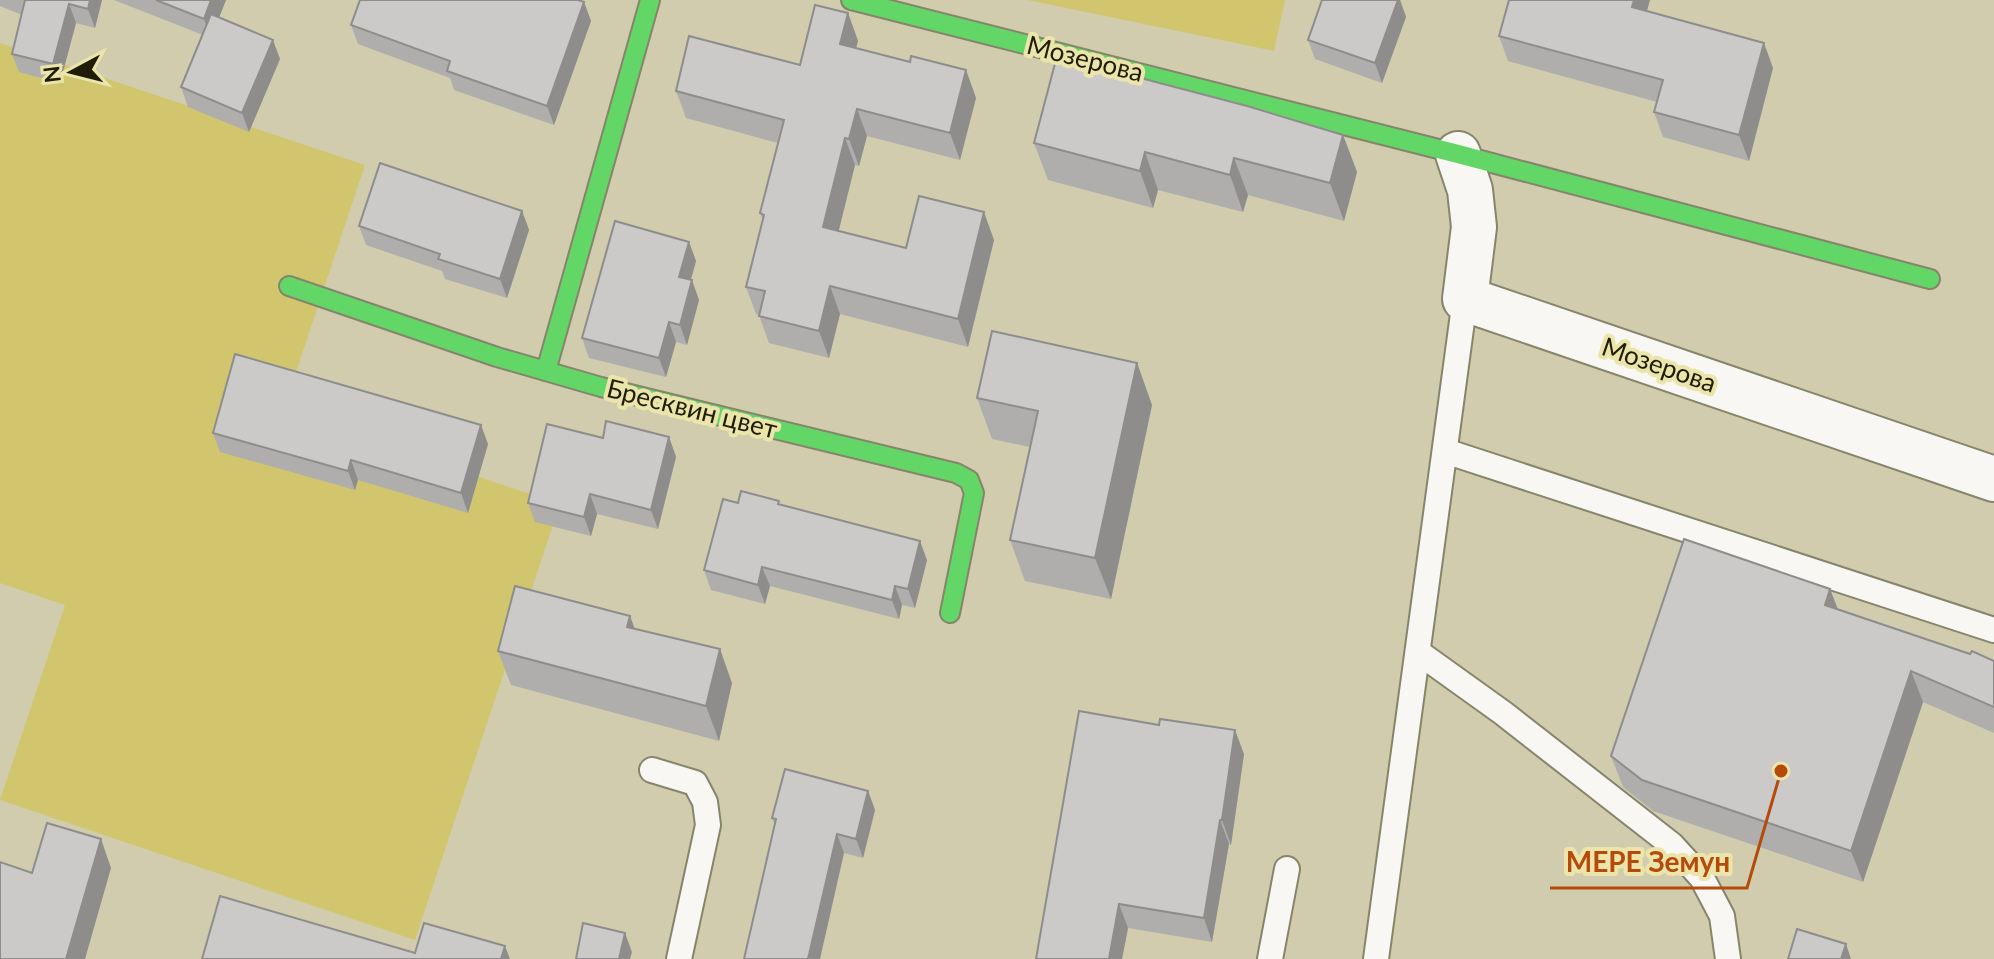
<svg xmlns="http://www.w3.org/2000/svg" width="1994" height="959" font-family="Lato,sans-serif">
<rect width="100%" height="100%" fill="#d0ccad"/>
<!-- green -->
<g fill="#d1c66e">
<path d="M1028 0H1285L1274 51Z"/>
<path d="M0 43 365 165 283 411 560 504 415 940 0 800 65 605 0 583Z"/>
</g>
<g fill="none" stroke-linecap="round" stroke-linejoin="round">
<!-- lane casing -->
<g stroke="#87846c" stroke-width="28">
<g id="lane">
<path d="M1445 451 1994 630"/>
<path d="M1418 652 1503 713 1672 845 1702 878 1722 916 1728 959"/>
<path d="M652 770 695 783 705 802 708 825 679 959"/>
<path d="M1270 959 1287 869"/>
<path d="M1376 959 1465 299"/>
</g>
</g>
<!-- street casing -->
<g stroke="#87846c" stroke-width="48">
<path id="street" d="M1458 154 1470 190 1474 227 1465 299 1994 479"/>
</g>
<!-- fast casing -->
<g stroke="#87846c" stroke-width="22">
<g id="fast">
<path d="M851 0 1458 154 1930 279"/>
<path d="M289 286 497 357 601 387 956 473 969 480 974 493 950 613"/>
<path d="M546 371 650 0"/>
</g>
</g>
<!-- lane -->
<use href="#lane" stroke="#f8f7f3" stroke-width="24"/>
<!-- street -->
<use href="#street" stroke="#f8f7f3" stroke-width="44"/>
<!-- fast -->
<use href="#fast" stroke="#63d668" stroke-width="18"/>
</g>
<!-- wall -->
<g fill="#afaeac">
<path d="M0 0H102L95 28 76 23 60 83 19 72 12 54 22 15 0 6Z"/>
<path d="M114 0H226L219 17 280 59 249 132 188 107 181 87 203 35Z"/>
<path d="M1322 0H1400L1406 17 1382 83 1315 59 1308 40Z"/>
<path d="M584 2 591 21 554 125 454 90 450 78 358 44 351 25Z"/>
<path d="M1647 11 1773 68 1749 161 1663 137 1654 112 1657 102 1508 61 1499 36Z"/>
<path d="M848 13 858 41 856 48 910 62 966 70 976 98 960 160 867 136 859 166 855 165 838 231 906 248 994 240 968 347 840 314 829 358 769 343 759 315 756 314 746 287 763 221 760 213 778 143 686 118 676 91 800 65Z"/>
<path d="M1343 135 1357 172 1344 221 1248 195 1243 212 1158 190 1153 208 1048 180 1034 143Z"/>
<path d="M522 211 529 230 507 298 445 279 442 271 366 245 359 226Z"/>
<path d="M689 242 696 261 691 280 699 300 687 345 676 342 666 377 589 358 582 338Z"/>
<path d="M1137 363 1152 405 1111 599 1025 581 1010 540 1030 447 992 439 977 398Z"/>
<path d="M213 433 488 444 468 513 358 480 355 490 220 452Z"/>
<path d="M669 437 676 457 658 529 597 514 591 536 535 522 528 503 603 438Z"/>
<path d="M738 503 781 505 927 560 915 608 902 605 899 619 770 586 765 604 711 590 704 570Z"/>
<path d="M1830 589 1838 610 1970 654 1994 661V733L1923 702 1863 882 1653 811 1623 787 1611 756Z"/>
<path d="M630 616 634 628 732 683 719 741 511 685 498 651Z"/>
<path d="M1244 754 1231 845 1229 844 1212 942 1128 928 1122 959H1036Z"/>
<path d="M868 791 875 810 863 858 844 853 775 825 772 818Z"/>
</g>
<!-- shaded-wall -->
<g fill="#8e8d8c">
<path d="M90 0H102L95 28 88 9Z"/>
<path d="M211 0H226L211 38 204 19Z"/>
<path d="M1398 0H1400L1406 17 1382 83 1375 63Z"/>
<path d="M1634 0H1650L1641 32 1632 7Z"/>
<path d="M584 2 591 21 554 125 547 106Z"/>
<path d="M69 4 76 23 60 83 53 64Z"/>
<path d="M848 13 858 41 850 71 840 44Z"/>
<path d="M273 40 280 59 249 132 242 113Z"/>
<path d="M1764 43 1773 68 1749 161 1739 135Z"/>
<path d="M966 70 976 98 960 160 950 133Z"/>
<path d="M857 109 867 136 859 166 849 139Z"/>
<path d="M1343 135 1357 172 1344 221 1330 183Z"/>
<path d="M845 138 855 165 833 254 823 227Z"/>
<path d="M1145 152 1158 190 1153 208 1140 171Z"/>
<path d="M1234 158 1248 195 1243 212 1230 175Z"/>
<path d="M522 211 529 230 507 298 500 279Z"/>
<path d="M984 212 994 240 968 347 958 319Z"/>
<path d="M689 242 696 261 686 296 679 277Z"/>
<path d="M692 280 699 300 687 345 680 325Z"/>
<path d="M830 286 840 314 829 358 819 331Z"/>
<path d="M669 322 676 342 666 377 659 358Z"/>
<path d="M1137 363 1152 405 1111 599 1095 558Z"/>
<path d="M481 425 488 444 468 513 461 493Z"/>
<path d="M669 437 676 457 658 529 651 510Z"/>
<path d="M351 460 358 480 355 490 348 471Z"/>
<path d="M590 494 597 514 591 536 584 517Z"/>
<path d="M920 541 927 560 915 608 908 589Z"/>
<path d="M762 567 770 586 765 604 758 585Z"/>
<path d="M895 586 902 605 899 619 892 600Z"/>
<path d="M1830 589 1842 620 1825 605Z"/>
<path d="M630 616 643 651 627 627Z"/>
<path d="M720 649 732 683 719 741 706 706Z"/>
<path d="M1911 671 1923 702 1863 882 1851 851Z"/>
<path d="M1235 730 1244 754 1231 845 1222 820Z"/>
<path d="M868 791 875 810 863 858 856 839Z"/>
<path d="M1220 820 1229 844 1212 942 1204 918Z"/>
<path d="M837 834 844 853 820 959H808Z"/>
<path d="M101 839 111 868 85 959H66Z"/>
<path d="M1119 904 1128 928 1122 959H1109Z"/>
<path d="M625 933 632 952 630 959H619Z"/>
<path d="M1846 944 1851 959H1841Z"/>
<path d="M505 946 510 959H501Z"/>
</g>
<!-- building -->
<g fill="#cbcac8" stroke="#8e8d8c" stroke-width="2">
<path d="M25 0H90L88 9 69 4 53 64 12 54Z"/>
<path d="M156 0H211L204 19Z"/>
<path d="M360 0H578L584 2 547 106 447 71 450 61 351 25Z"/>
<path d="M1322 0H1398L1375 63 1308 40Z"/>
<path d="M1509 0H1634L1632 7 1764 43 1739 135 1654 112 1663 80 1499 36Z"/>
<path d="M815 5 848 13 840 44 910 62 911 56 966 70 950 133 857 109 849 139 845 138 823 227 906 248 919 196 984 212 958 319 830 286 819 331 759 316 765 291 746 287 764 215 760 213 784 120 676 91 689 36 800 65Z"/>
<path d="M211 14 273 40 242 113 181 87Z"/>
<path d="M1057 56 1247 106 1343 135 1330 183 1234 158 1230 175 1145 152 1140 171 1034 143Z"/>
<path d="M380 163 522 211 500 279 438 259 440 254 359 226Z"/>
<path d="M615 221 689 242 679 277 692 280 680 325 669 322 659 358 582 338Z"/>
<path d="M992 331 1137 363 1095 558 1010 540 1038 411 977 398Z"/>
<path d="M235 354 481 425 461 493 351 460 348 471 213 433Z"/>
<path d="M606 421 669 437 651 510 590 494 584 517 528 503 547 424 603 438Z"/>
<path d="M741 491 779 501 778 504 920 541 908 589 895 586 892 600 762 567 758 585 704 570 723 499 738 503Z"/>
<path d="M1684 539 1830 589 1825 605 1970 654 1972 651 1994 661V707L1911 671 1851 851 1642 780 1611 756Z"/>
<path d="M515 586 630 616 627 627 720 649 706 706 498 651Z"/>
<path d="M1079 711 1159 725 1160 719 1235 730 1222 820H1220L1204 918 1119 904 1109 959H1036Z"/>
<path d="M785 769 868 791 856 839 837 834 808 959H744L776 819 772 818Z"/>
<path d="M47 823 101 839 66 959H0V862L32 873Z"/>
<path d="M220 896 415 953 424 923 505 946 501 959H202Z"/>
<path d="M583 923 625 933 619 959H576Z"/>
<path d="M1797 929 1846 944 1841 959H1788Z"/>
</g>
<g text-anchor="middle" stroke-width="8" stroke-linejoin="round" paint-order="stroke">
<!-- street labels -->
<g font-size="26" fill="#201d07" stroke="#ebe5ab">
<text transform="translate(1085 59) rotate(14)" y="9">Мозерова</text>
<text transform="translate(1659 365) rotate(19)" y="9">Мозерова</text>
<text transform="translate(692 409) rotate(14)" y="9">Бресквин цвет</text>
</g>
</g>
<!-- callouts -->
<path fill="none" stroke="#b64a0b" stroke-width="3" d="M1781 771L1747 888H1550"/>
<circle fill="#b64a0b" stroke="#ebe5ab" stroke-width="3" cx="1781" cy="771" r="8"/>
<g font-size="28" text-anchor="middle" font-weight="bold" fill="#b64a0b" stroke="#ebe5ab" stroke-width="8" stroke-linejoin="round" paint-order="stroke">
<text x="1648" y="872">МЕРЕ Земун</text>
</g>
<!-- north arrow -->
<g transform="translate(72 72) rotate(263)" stroke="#ebe5ab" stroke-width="6" paint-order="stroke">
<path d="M0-6L14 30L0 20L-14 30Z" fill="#201d07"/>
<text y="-12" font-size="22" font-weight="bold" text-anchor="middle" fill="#201d07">N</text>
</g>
</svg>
